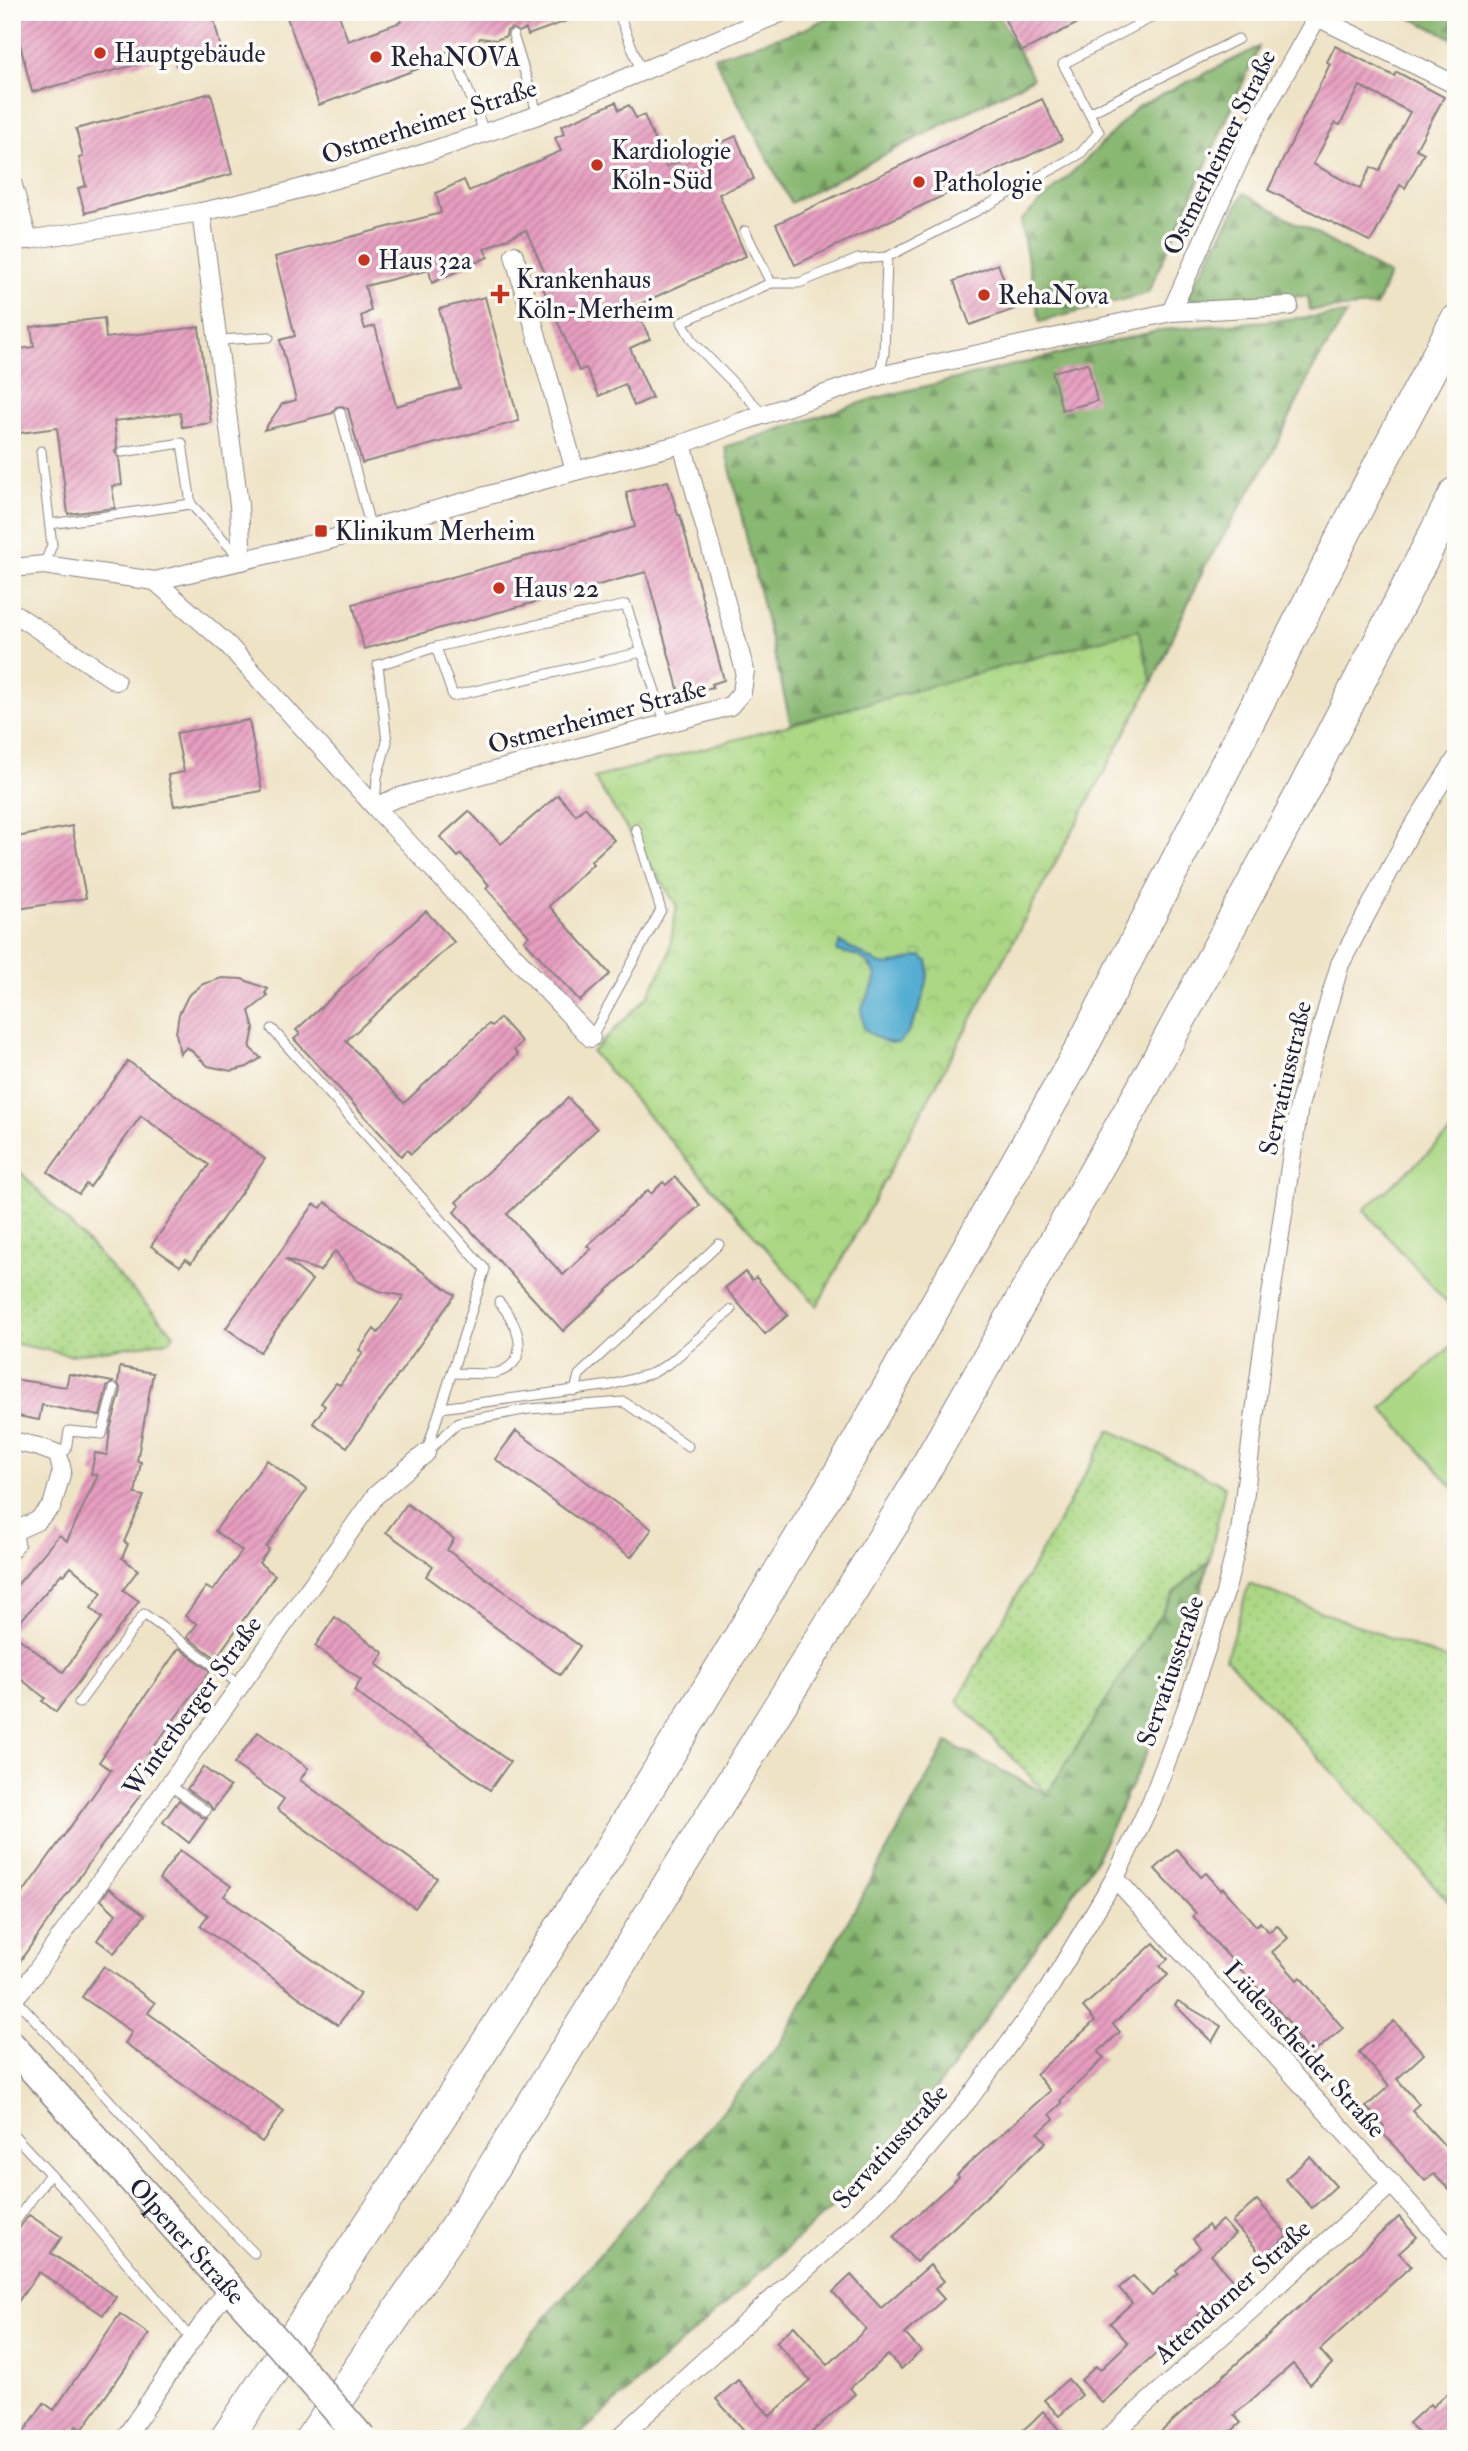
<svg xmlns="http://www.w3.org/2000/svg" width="1468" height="2451" font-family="'IM FELL Double Pica',serif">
<defs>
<pattern id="grass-dots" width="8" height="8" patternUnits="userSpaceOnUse" patternTransform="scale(1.75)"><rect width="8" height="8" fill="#acd885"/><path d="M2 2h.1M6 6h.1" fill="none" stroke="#94b974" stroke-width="1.8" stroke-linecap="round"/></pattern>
<pattern id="forest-firs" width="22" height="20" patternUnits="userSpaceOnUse" patternTransform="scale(1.75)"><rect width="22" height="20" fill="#89b872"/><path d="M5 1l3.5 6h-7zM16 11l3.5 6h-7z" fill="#70955f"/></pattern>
<pattern id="park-crowns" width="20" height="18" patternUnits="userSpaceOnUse" patternTransform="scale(1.75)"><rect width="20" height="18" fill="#acd885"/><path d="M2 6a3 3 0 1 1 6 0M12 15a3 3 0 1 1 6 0" fill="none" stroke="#94b974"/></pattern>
<pattern id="building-hatch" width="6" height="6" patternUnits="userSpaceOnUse" patternTransform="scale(1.75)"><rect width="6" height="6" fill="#e79ec0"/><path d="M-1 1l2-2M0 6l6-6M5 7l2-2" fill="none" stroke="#bb809d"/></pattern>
</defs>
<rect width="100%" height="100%" fill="#fdfcf7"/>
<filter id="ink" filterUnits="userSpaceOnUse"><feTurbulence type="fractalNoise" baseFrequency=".0143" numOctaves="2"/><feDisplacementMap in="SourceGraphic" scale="14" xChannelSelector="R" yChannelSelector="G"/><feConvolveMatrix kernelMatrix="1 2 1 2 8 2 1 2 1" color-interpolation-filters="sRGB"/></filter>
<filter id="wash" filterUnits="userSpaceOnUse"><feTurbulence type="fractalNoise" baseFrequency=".00686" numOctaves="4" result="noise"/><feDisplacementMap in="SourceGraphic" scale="28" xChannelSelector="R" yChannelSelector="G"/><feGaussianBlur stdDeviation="1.57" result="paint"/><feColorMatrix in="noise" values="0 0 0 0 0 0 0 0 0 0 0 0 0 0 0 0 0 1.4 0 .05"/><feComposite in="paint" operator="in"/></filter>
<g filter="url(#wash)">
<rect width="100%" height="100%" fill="#efe3c6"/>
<!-- grass -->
<g fill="url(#grass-dots)" stroke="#677d60" stroke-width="2">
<path d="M12 1163 174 1334 170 1341 70 1355 12 1343Z"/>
<path d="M1110 1430 1225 1486 1209 1561 1174 1593 1047 1794 957 1701Z"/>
<path d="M1249 1584 1456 1663V1910L1369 1812 1226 1658Z"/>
</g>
<!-- forest -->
<g fill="url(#forest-firs)" stroke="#566d56" stroke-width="2">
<path d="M838 12H997L1033 78 791 203 714 57 805 29Z"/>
<path d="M1399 12H1456V40Z"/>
<path d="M1259 47 1148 293 1040 322 1020 221 1092 154 1137 107Z"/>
<path d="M1244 193 1389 275 1376 306 1310 310 1308 296 1186 299Z"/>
<path d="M1347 314 1314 367 1272 454 1204 568 1152 683 1138 630 791 724 725 447 876 398 1161 330Z"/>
<path d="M1209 1561 1185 1648 1147 1752 1095 1861 950 2071 859 2183 575 2439H454L512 2357 780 2044 947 1742 1047 1794 1174 1593Z"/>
</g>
<!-- park -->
<path fill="url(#park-crowns)" stroke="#677d60" stroke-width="2" d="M1138 630 1152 683 817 1306 592 1052 648 996 668 958 677 906 594 778Z"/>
<!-- pitch -->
<g fill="#acd885" stroke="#677d60" stroke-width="2">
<path d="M1456 1128V1313L1364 1210Z"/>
<path d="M1456 1342V1491L1382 1408Z"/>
</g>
<!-- water -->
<path fill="#57aed3" stroke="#3c6887" stroke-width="2" d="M840 942 878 963 889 965 921 956 928 962C931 983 914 1029 899 1043 887 1044 873 1037 864 1028L861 1009 873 986 876 975C868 957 854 954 837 951Z"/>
<g id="blocks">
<!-- building -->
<g fill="url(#building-hatch)" fill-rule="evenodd">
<path d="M12 12H212L222 53 176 65 173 55 32 92Z"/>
<path d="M285 12H338L348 41 401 22 397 12H585L586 14 528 35 526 29 519 32 512 28 507 31 506 36 496 40 480 38 472 52 461 53 458 48 452 47 447 52 448 58 319 105Z"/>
<path d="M1001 12H1100L1021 52Z"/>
<path d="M1335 46 1394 76 1397 72 1444 97 1416 149 1424 153 1405 188 1400 185 1371 242 1268 190 1330 64 1327 62ZM1360 86 1410 112 1379 171 1371 167 1360 189 1313 164 1335 123 1340 125Z"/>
<path d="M211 93 232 174 85 213 78 188 86 186 79 158 83 157 76 129Z"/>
<path d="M1042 99 1062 140 795 265 776 224Z"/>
<path d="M616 102 619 110 629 105 636 118 644 115 666 167 736 136 754 179 719 194 746 256 635 306 650 339 630 348 652 398 634 406 625 384 599 396 586 368 579 371 537 274 544 271 526 230 484 249 488 257 432 283 429 270 365 286 371 311 361 316 365 329 375 326 396 406 460 388 439 309 485 297 519 421 362 463 348 409 342 406 336 407 333 413 264 430 282 404 296 400 280 340 295 336 275 257 441 213 436 193 464 180 469 191 561 151 555 138 564 134 561 126Z"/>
<path d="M998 264 1015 309 970 325 954 281Z"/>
<path d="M104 318 106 338 199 327 211 423 182 427 180 413 114 421 117 447 115 452 119 458 122 485 112 486 115 508 68 514 57 428 12 434V350L34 347 31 327Z"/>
<path d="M1088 363 1097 401 1062 410 1052 372Z"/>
<path d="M668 481 678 515H680L724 680 712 684 713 687 692 693 691 689 679 692 646 572 364 649 353 604 635 527 626 492Z"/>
<path d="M249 720 262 791 174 806 168 775 184 772 176 733Z"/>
<path d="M558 795 576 815 585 807 614 840 591 861 593 864 549 906 610 974 580 1001 524 940 529 936 486 888 489 885 461 854 458 857 440 837 469 811 501 844Z"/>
<path d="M72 826 86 898 12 910V838Z"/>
<path d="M426 911 454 942 346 1041 404 1103 489 1024 492 1026 500 1018 522 1042 514 1050 518 1055 411 1154 407 1150 401 1156 294 1039 300 1034 296 1030Z"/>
<path d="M222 978 242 979 268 989 265 993 268 996 249 1011 254 1028 250 1048 261 1058 247 1067 231 1071 208 1066 187 1047 180 1054 176 1033 179 1014 188 996 203 984Z"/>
<path d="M128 1061 265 1159 191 1263 186 1259 180 1266 151 1246 209 1165 141 1116 90 1187 86 1184 79 1194 48 1172Z"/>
<path d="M568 1098 597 1129 507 1214 563 1275 591 1249 587 1246 648 1190 651 1194 663 1182 666 1185 675 1177 700 1205 563 1331 454 1212 460 1206 456 1202Z"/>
<path d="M325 1202 455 1295 347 1447 313 1423 325 1406 321 1403 336 1383 340 1385 363 1353 359 1350 374 1329 378 1333 404 1296 379 1291 357 1281 335 1251 320 1271 285 1259 312 1280 260 1352 226 1328 314 1204 321 1208Z"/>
<path d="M745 1272 752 1280 756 1277 788 1315 765 1334 725 1288Z"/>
<path d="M120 1367 153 1373 137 1461 141 1462 135 1494 144 1496 124 1542 128 1544 122 1558 138 1570 123 1590 139 1601 56 1712 42 1701 45 1698 12 1672V1633L63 1672 102 1618 91 1608 102 1593 71 1567 64 1575 62 1573 12 1631V1591L59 1535 67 1541 98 1475 91 1474 95 1453 107 1455 110 1430 121 1391 118 1383Z"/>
<path d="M69 1374 113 1382 107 1387 100 1416 42 1405 39 1420 12 1415V1379L66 1387Z"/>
<path d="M516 1431 652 1529 631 1557 495 1459Z"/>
<path d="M267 1460 307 1490 266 1547 269 1549 259 1563 275 1575 216 1658 187 1637 197 1624 185 1616 206 1587 213 1591 242 1551 215 1531Z"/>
<path d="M407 1504 454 1539 447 1550 580 1646 560 1675 426 1576 433 1566 386 1532Z"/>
<path d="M335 1617 384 1653 376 1664 510 1762 490 1790 354 1691 361 1680 315 1646Z"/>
<path d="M179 1648 210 1671 127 1783 142 1793 100 1848 12 1972V1908L111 1770 99 1762Z"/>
<path d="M258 1732 308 1768 300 1780 437 1878 415 1908 277 1809 284 1799 234 1764Z"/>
<path d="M203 1767 230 1787 213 1810 210 1805 187 1789Z"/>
<path d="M179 1800 202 1817 207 1818 189 1843 163 1822Z"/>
<path d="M1177 1849 1201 1877 1206 1873 1221 1890 1223 1888 1256 1926 1260 1922 1269 1932 1277 1925 1288 1938 1272 1952 1297 1980 1300 1977 1343 2028 1312 2054 1294 2034 1297 2031 1207 1933 1193 1916 1196 1913 1155 1869Z"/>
<path d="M180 1850 231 1886 224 1896 360 1994 338 2025 200 1926 208 1915 159 1879Z"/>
<path d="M109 1888 145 1915 114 1953 97 1940 116 1914 101 1900Z"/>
<path d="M1154 1943 1168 1959 1160 1966 1168 1975 1113 2024 1120 2032 1098 2052 1104 2058 1060 2101 1062 2103 1050 2114 1054 2119 1038 2133 1046 2142 916 2262 893 2237 959 2177 957 2175 967 2165 1050 2091 1036 2074 1095 2021 1083 2007Z"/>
<path d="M104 1966 155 2003 148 2013 284 2111 262 2142 125 2043 132 2032 82 1997Z"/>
<path d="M1178 2001 1221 2026 1212 2042 1175 2005Z"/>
<path d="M1394 2021 1424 2054 1397 2079 1419 2104 1412 2110 1456 2158V2197L1434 2174 1425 2181 1380 2130 1384 2126 1366 2107 1389 2086 1359 2052Z"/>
<path d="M1310 2157 1336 2186 1312 2208 1285 2179Z"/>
<path d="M1257 2200 1288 2235 1264 2257 1232 2222Z"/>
<path d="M29 2215 62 2237 51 2253 116 2297 103 2315 39 2272 12 2310V2233L18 2230Z"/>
<path d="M1399 2217 1417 2237 1399 2253 1411 2266 1320 2350 1332 2364 1324 2371 1310 2384 1293 2364 1234 2415 1241 2423 1222 2439H1153Z"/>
<path d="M1222 2220 1235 2234 1211 2255 1235 2282 1102 2403 1081 2380 1096 2366 1100 2370 1128 2343 1110 2323 1132 2303 1119 2288 1133 2276 1152 2296 1178 2273 1176 2270 1200 2248 1193 2239 1208 2225 1211 2230Z"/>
<path d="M930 2265 944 2281 935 2289 944 2299 905 2334 921 2351 901 2369 888 2355 850 2388 855 2394 804 2439H752L716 2399 738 2380 770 2416 810 2380 776 2342 794 2326 828 2365 866 2329 833 2292 851 2275 881 2308Z"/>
<path d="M120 2314 149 2334 82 2430 76 2426 67 2439H19L44 2403 54 2410Z"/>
<path d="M1068 2379 1082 2395 1059 2416 1044 2400Z"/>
<path d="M1456 2386V2439H1424L1409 2423 1430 2404 1432 2407Z"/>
<path d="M1043 2411 1067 2439H1013L1032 2422Z"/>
</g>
</g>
</g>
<g filter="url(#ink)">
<use href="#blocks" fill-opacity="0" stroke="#888280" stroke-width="2"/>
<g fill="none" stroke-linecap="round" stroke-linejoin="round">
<!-- lane casing -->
<g stroke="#888280" stroke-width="11">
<g id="lane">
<path d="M605 12H606"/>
<path d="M618 12 642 73"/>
<path d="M513 35 538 115"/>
<path d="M454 54 485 134"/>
<path d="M1089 113 1238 39"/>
<path d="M745 231 771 283"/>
<path d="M219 340 269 337"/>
<path d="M879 376 884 353 887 257"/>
<path d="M340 412 371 529"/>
<path d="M760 416 756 406 694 343 682 322 771 283H799L858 259 887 257 988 205 1080 154 1099 132 1063 64 1162 12"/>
<path d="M41 451 52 545 44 565"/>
<path d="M122 452 182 443 191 504"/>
<path d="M50 524 191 504 240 558"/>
<path d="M436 647 453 696 642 652"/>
<path d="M375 805 377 777 387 742 378 665 436 647 626 605 666 724"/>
<path d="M272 1029 485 1269 426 1453"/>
<path d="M591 1038 661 910 636 829"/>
<path d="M452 1373C462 1373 487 1375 496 1373 535 1362 517 1322 499 1302"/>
<path d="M575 1391 579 1375 719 1244"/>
<path d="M441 1408 611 1385 653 1373 671 1362 731 1310"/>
<path d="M427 1452 459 1422 529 1409 624 1402 688 1446"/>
<path d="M58 1454 66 1450 69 1431 102 1434 114 1389"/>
<path d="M12 1555 20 1545 17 1530"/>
<path d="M79 1703 144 1614 239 1684"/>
<path d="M168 1784 206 1811"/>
<path d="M15 1998 189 2187 254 2253"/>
<path d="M12 2133 75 2201 192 2340"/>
<path d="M12 2226 50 2174"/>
</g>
</g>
<!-- street casing -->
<g stroke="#888280" stroke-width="20">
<g id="street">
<path d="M1317 17 1456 85"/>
<path d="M12 182 28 240"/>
<path d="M201 212 239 505 242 561"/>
<path d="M12 241 28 240 201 212 277 195 404 160 538 115 783 12"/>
<path d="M514 255 575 471"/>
<path d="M1171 312 1251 134 1317 17V12"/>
<path d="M12 568 44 565 155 581 325 541 575 471 682 444 741 422 879 376 1171 312 1289 306"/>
<path d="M155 581 228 645 375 807 396 798 730 706 742 692 745 671 682 444"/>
<path d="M12 612 116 681"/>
<path d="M375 807 591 1038"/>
<path d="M12 1441 39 1447 58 1454 62 1471 52 1506 37 1521 17 1530 12 1526"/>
<path d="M1115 1878 1456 2255"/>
<path d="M12 2001 30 1980 376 1495 426 1453"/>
<path d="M124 2439 215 2306 230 2290"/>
<path d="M618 2439 856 2223 914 2164 969 2099 1048 1990 1115 1878 1152 1800 1185 1712 1225 1593 1240 1532 1262 1356 1299 1106 1340 964 1411 830 1456 759"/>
<path d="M1107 2439 1392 2183"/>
</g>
</g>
<!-- primary casing -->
<g stroke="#888280" stroke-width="31">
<g id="primary">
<path id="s1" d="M12 2046 260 2322"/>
</g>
</g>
<!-- highway casing -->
<g stroke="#888280" stroke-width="34">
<g id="highway">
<path d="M226 2439 402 2176 608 1854 850 1456 1080 1051 1368 487 1456 321"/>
<path d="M311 2439 462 2218 911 1494 1140 1093 1304 789 1456 493"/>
</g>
</g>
<!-- lane -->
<use href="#lane" stroke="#fff" stroke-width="9"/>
<!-- street -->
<use href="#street" stroke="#fff" stroke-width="18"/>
<!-- primary -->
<use href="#primary" stroke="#fff" stroke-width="28"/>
<!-- highway -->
<use href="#highway" stroke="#fff" stroke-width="32"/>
<!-- primary-bridge casing -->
<g stroke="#888280" stroke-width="31" stroke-linecap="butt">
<path id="primary-bridge" d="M260 2322 362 2439"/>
</g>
<!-- primary-bridge -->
<use href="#primary-bridge" stroke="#fff" stroke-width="28"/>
</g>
</g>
<!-- markers -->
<g fill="#c8321e" stroke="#fdfcf7" stroke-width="2.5">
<circle cx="100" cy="53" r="7"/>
<circle cx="376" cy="57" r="7"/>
<circle cx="597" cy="165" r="7"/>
<circle cx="919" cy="182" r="7"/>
<circle cx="364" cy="260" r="7"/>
<path d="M496.5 283.5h7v7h7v7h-7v7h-7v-7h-7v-7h7z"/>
<circle cx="984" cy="295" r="7"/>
<rect x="314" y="524" width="14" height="14" rx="3.5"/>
<circle cx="499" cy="588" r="7"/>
</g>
<g text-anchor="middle" stroke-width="7" stroke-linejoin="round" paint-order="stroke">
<!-- poi labels -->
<g font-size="26" fill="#22223b" stroke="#fdfcf7" text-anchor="start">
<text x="114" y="62">Hauptgebäude</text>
<text x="390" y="66">RehaNOVA</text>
<text x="611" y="159">Kardiologie<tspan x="611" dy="30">Köln-Süd</tspan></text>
<text x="933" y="191">Pathologie</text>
<text x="378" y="269">Haus 32a</text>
<text x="516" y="288">Krankenhaus<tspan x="516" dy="30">Köln-Merheim</tspan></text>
<text x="998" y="304">RehaNova</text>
<text x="335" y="540">Klinikum Merheim</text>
<text x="513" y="597">Haus 22</text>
</g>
<!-- street labels -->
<g font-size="26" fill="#22223b" stroke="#fdfcf7">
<text transform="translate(429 121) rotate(-18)" y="9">Ostmerheimer Straße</text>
<text transform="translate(1219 152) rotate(-64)" y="9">Ostmerheimer Straße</text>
<text transform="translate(597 716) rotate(-15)" y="9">Ostmerheimer Straße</text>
<text transform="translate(1285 1078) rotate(-77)" y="9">Servatiusstraße</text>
<text transform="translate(1170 1671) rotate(-71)" y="9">Servatiusstraße</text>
<text transform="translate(192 1706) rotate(-54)" y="9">Winterberger Straße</text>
<text transform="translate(1305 2049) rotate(48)" y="9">Lüdenscheider Straße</text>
<text transform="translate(890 2146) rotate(-48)" y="9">Servatiusstraße</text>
<text dy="9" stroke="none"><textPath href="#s1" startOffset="262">Olpener Straße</textPath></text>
<text transform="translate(1232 2291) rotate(-42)" y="9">Attendorner Straße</text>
</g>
</g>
<!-- margin -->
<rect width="1468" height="2451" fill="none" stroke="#fdfcf7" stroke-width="42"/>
</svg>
